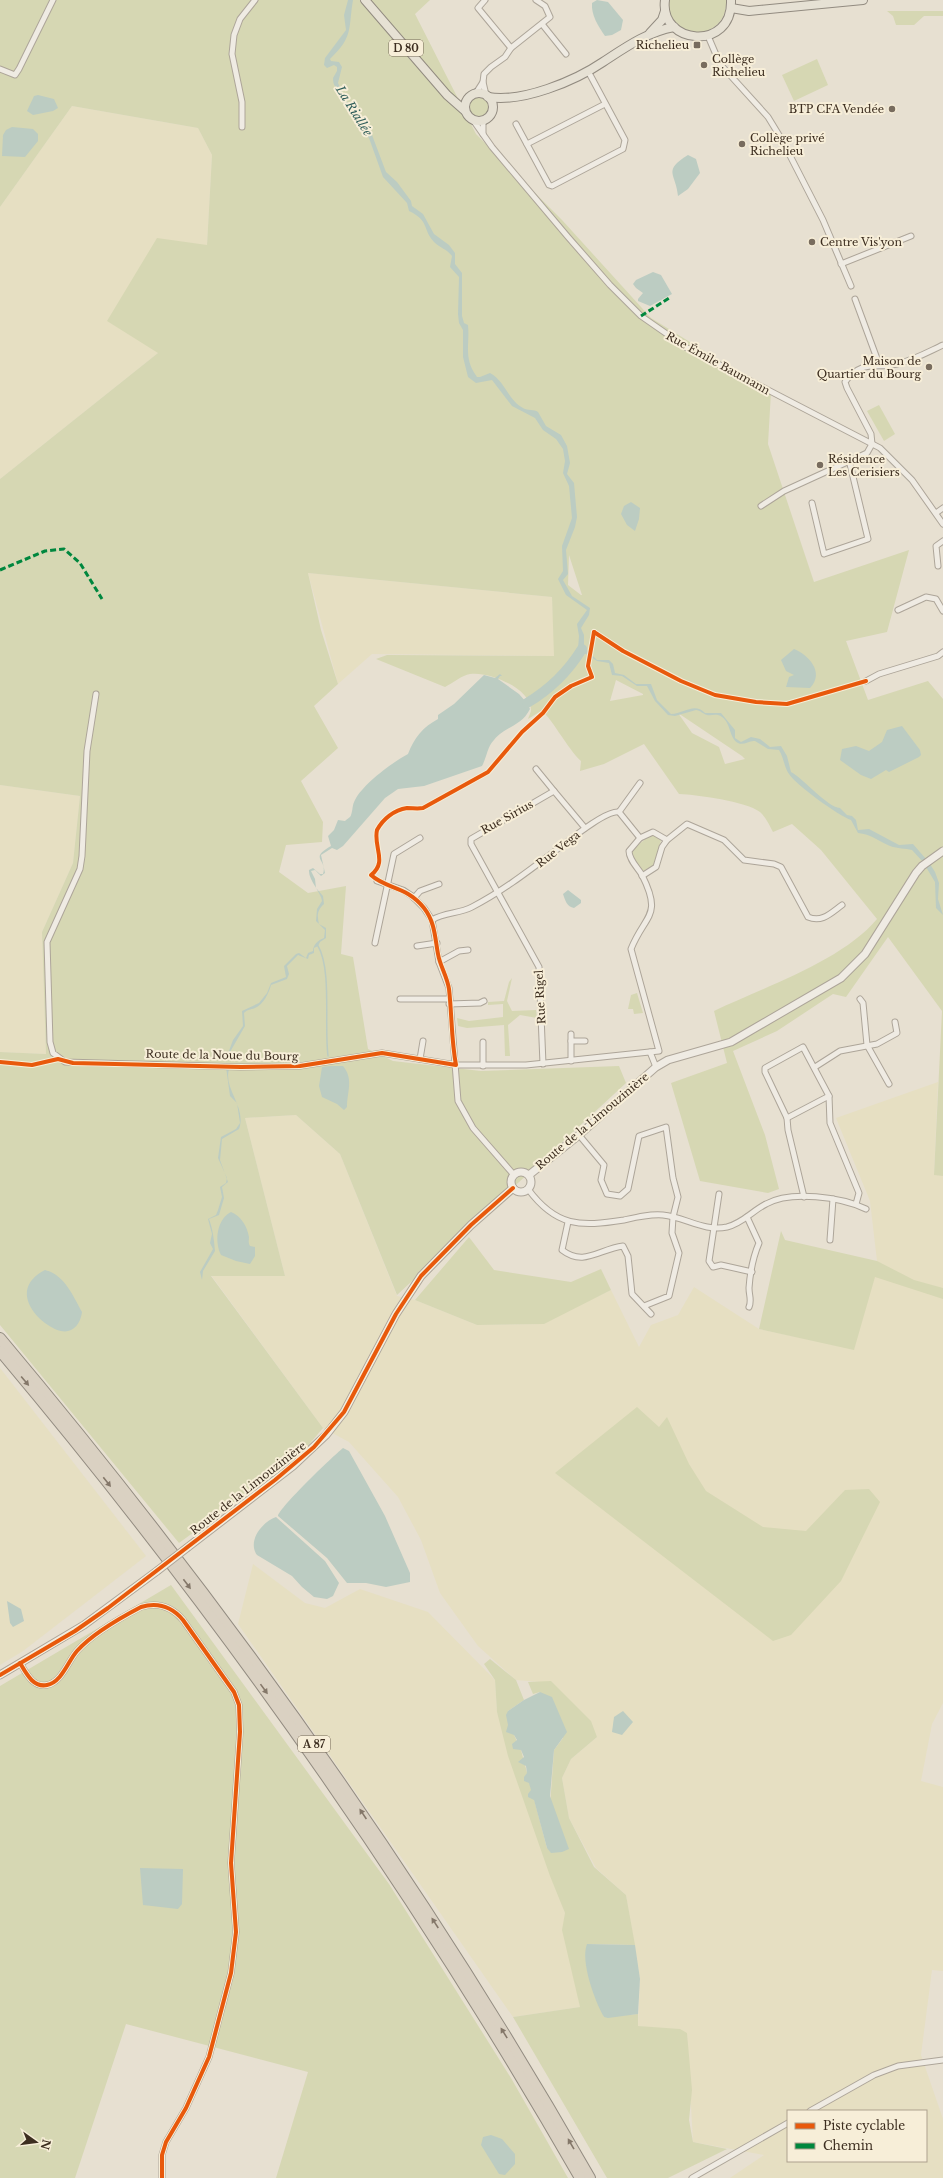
<svg xmlns="http://www.w3.org/2000/svg" width="943" height="2178" font-family="'Libre Baskerville',serif">
<rect width="100%" height="100%" fill="#e7e0d1"/>
<!-- farmland -->
<g fill="#e6dfc2" fill-rule="evenodd">
<path d="M72 106 198 128 212 155 207 245 158 353 0 479V207Z"/>
<path d="M308 573 552 597 555 656 372 654 338 684Z"/>
<path d="M0 785 80 796 73 863 42 932 46 1054 0 1052Z"/>
<path d="M938 1082 934 1174 943 1176V1703L932 1724 921 1781 943 1787V1971L932 1970 921 2055 943 2119V2178H730L764 2155 693 2142 687 2033 638 2026 640 1979 626 1895 596 1868 569 1818 562 1778 571 1759 597 1737 552 1683 516 1680 478 1646 440 1593 421 1540 398 1497 349 1442 323 1428 211 1275 285 1276 245 1118 296 1115 340 1154 397 1296 415 1300 477 1325 541 1324 611 1290 639 1347 651 1325 678 1315 694 1287 759 1329 854 1349 877 1261 870 1201 836 1118ZM788 2111H926V2161H788Z"/>
<path d="M0 1368 146 1556 23 1651 0 1665Z"/>
<path d="M253 1564 305 1603 325 1608 360 1589 428 1612 495 1680 497 1712 565 1913 580 2007 513 2017 238 1624Z"/>
</g>
<!-- green -->
<g fill="#d6d7b3" fill-rule="evenodd">
<path d="M0 0H430L415 14 476 134 562 220 651 318 771 392 768 444 814 582 909 550 887 632 846 641 868 700 928 681 943 699V1176L934 1175 942 1011 888 937 846 997 833 994 777 1031 733 1051 765 1135 779 1189 768 1193 700 1181 671 1083 727 1063 714 1011C764 987 842 961 877 919L821 850 792 824 773 832C770 826 765 816 760 812 745 801 698 795 679 794L644 744 604 764 580 771 581 761C569 751 548 712 541 711L528 719C529 716 531 712 531 710 531 688 488 671 470 674 462 675 453 683 445 687L376 659 387 655 554 656 552 597 308 573 321 630 338 684 314 706 338 748 301 781 323 822 322 842 286 845 279 872 308 893 346 886 341 954 353 957 368 1049 393 1061 481 1071 619 1066 626 1083 397 1295 340 1154 296 1115 245 1118 285 1276H211L323 1428 301 1454 179 1543 0 1325V1052L46 1054 42 932 73 863 80 796 0 785V479L158 353 107 321 157 238 207 245 212 155 198 128 72 106 0 207ZM569 555 582 595H581L568 585ZM616 680 643 694V695L610 701ZM678 713 742 756 745 759 725 764 719 747 692 733Z"/>
<path d="M669 0H726C729 36 678 46 669 12 668 9 669 4 669 0Z"/>
<path d="M887 11H943V16H924L914 25H896L893 16Z"/>
<path d="M817 59 828 85 794 101 782 75Z"/>
<circle cx="479" cy="108" r="11"/>
<path d="M879 405 895 434 884 441 867 411Z"/>
<path d="M654 834 661 840 655 865 643 871C637 868 631 857 632 850L649 836Z"/>
<path d="M512 978 507 1001 512 1011 536 1010 537 1018 520 1015 508 1025 510 1056H505L504 1025 467 1028 458 1026 457 1018 469 1021 503 1017V1004L488 1005V1002L504 1001 509 982Z"/>
<path d="M637 993 643 1013 634 1014 633 1009H628L631 995Z"/>
<path d="M781 1231 785 1240 877 1261 914 1280 943 1288V1299L875 1277 854 1350 759 1329Z"/>
<path d="M469 1237 494 1270 571 1282 601 1269 611 1290 544 1324 477 1325 415 1300Z"/>
<path d="M637 1407 659 1427 667 1417 689 1464 706 1491 763 1527 806 1531 845 1490 869 1489 880 1502 841 1581 791 1635 773 1641 555 1473Z"/>
<path d="M171 1585 389 1884 511 2078 568 2178H276L308 2072 126 2024 75 2178H0V1686Z"/>
<path d="M490 1659 516 1680 524 1700 508 1711 514 1735 521 1750 547 1848 554 1750 563 1738 540 1692 533 1694 528 1682 551 1681 591 1721 597 1737 571 1759 562 1778 569 1818 594 1867 626 1895 635 1945 587 1944 604 2017 638 2014V2026L680 2029 687 2033 692 2090 689 2120 693 2142 727 2149 668 2178H607L513 2017 580 2007 562 1930 565 1913 550 1876 508 1756 497 1712 495 1680 484 1664Z"/>
</g>
<!-- water -->
<g fill="#bcccc2">
<path d="M348 0H353C348 29 354 36 330 59L331 61 339 62 342 67 338 83 347 102 364 121 372 135 386 172 397 182 411 201 412 206 423 214 434 234 449 245 455 253V264L462 273V316L464 323 468 325C470 345 463 358 477 377H480L490 373C505 381 508 400 523 408 528 411 534 409 538 412L546 426 561 435 567 446 570 463 567 474 574 483 577 517 575 527 566 550 568 574 563 580 572 596 590 608 589 615 581 628 584 635V648L590 653 589 656 578 649 579 636 577 624 587 610 566 595 558 579 563 571 562 546 572 518 569 486 563 473 565 461 563 449 556 439 543 430 535 418 512 406 492 380 476 383 468 377 463 357V330L459 323 458 314 459 277 450 267 452 256C447 249 440 248 434 242 422 229 430 221 409 211L407 203 383 177 369 138 350 115 349 109C341 105 344 99 340 93 336 87 333 86 333 78L337 71V67L334 65 327 68 324 65 325 58 346 30 344 15Z"/>
<path d="M597 0 608 2 623 20 621 30 612 35 605 36C598 26 591 15 592 3Z"/>
<path d="M38 95 54 99 58 108 53 111 33 115 27 111 34 96Z"/>
<path d="M12 127 33 129 38 134V141L25 157 2 156 3 135 6 130Z"/>
<path d="M688 155 696 159 700 173 688 189 678 196C676 173 662 171 688 155Z"/>
<path d="M653 272 661 275 672 294 650 306 638 301V299L643 293 636 288 633 284 636 280Z"/>
<path d="M631 502 640 508 639 519 635 531 627 525 621 514 624 506Z"/>
<path d="M794 649C809 655 825 673 810 688L786 687 789 677 794 675 786 671 781 660Z"/>
<path d="M592 655 597 660H609L613 664 615 673 624 675 636 684H651L657 700 671 714C684 714 694 702 705 713H721L735 730V738L741 742 751 737 760 739 770 747 781 746 787 756 791 772C804 779 827 807 840 808L847 815 852 816 856 820 858 830 869 829 899 845 913 844 926 859 923 862 912 850C905 848 898 849 890 846 878 841 871 834 858 833L851 820C839 816 796 785 789 774 784 767 784 758 779 750L768 749 755 741C749 740 744 746 738 743 729 738 731 723 722 717 717 713 712 716 707 715 703 714 700 710 696 710L675 716 668 715 655 701 647 686H637L622 676 612 675 609 663 597 661 591 657Z"/>
<path d="M500 674 502 676H500L498 679 519 694 527 703 530 709C521 727 505 726 494 740 487 747 487 757 482 766L424 786 398 789 385 798 343 846 337 850 332 848 321 855 325 873 321 876 315 870 311 871 315 879 316 888 323 896 324 904C317 910 317 916 319 924L326 928V938L320 942 318 946 314 948V953L309 955 308 959 298 955 287 966 289 974 287 979 271 985C269 993 263 1005 255 1008 250 1010 248 1009 244 1013L245 1026 230 1052 229 1059H226L233 1040 243 1026 242 1011 259 1003 267 993 271 983 286 977 284 966 296 954 299 953 306 958 308 953 313 951C313 945 318 940 324 938L325 930 316 921 317 909 322 901C321 892 308 880 309 870L313 868 320 874H323C328 859 308 859 331 846L328 836 334 830 338 820 345 821C347 819 351 817 351 815 353 810 352 805 355 800 363 784 393 762 408 754 414 738 423 727 438 719V715L454 704 484 675 495 678Z"/>
<path d="M902 726 920 750 921 755 919 757 889 772 886 770 871 779 861 775 840 760 842 749 856 746 869 751 882 742 887 730Z"/>
<path d="M930 864 935 872 939 883 938 899 943 915 936 908 935 882 926 867Z"/>
<path d="M568 890 581 900V903L574 908C567 907 565 900 563 894Z"/>
<path d="M330 1066H343C354 1079 347 1092 347 1107L344 1110 337 1104 322 1097 319 1086 322 1067Z"/>
<path d="M226 1067 229 1069C223 1089 247 1107 239 1129L222 1139 220 1160 228 1182 222 1187 224 1198 219 1215 209 1219C213 1230 214 1240 215 1251L203 1271 202 1280 200 1272 213 1249 210 1243 212 1234 208 1219 216 1215 218 1210 222 1197 220 1187 226 1183 227 1178 218 1158 221 1137 236 1129 240 1123 237 1103 230 1096Z"/>
<path d="M231 1212C241 1216 247 1226 249 1237 249 1241 248 1242 250 1246L255 1247V1256L250 1264 236 1261 221 1255C214 1241 217 1219 231 1212Z"/>
<path d="M45 1270C65 1275 73 1296 82 1312 81 1320 77 1329 68 1331 51 1336 0 1293 45 1270Z"/>
<path d="M343 1448 349 1451 385 1516 410 1573V1582L386 1587 366 1583H347L327 1558 278 1516C280 1507 332 1457 343 1448Z"/>
<path d="M276 1517 325 1561 339 1583 333 1596 327 1599 314 1597 302 1587 292 1576 257 1555C247 1541 262 1522 276 1517Z"/>
<path d="M7 1601 21 1609 24 1621 13 1627 10 1623Z"/>
<path d="M540 1692 552 1697 567 1732 554 1750 550 1796 569 1849 562 1852 551 1853 547 1848 534 1800 528 1797V1794L531 1790 529 1783 524 1781V1777L527 1773 526 1766 518 1762 524 1757 521 1750 513 1749 512 1744 517 1740 514 1735 506 1732 508 1725 506 1715 508 1711 524 1700Z"/>
<path d="M623 1711 633 1722 622 1735 612 1732 614 1717Z"/>
<path d="M140 1868 183 1869 182 1904 178 1909 143 1905Z"/>
<path d="M587 1944 635 1945 640 1979 638 2014 608 2018 604 2017C595 2002 580 1961 587 1944Z"/>
<path d="M491 2135 502 2139 515 2154V2164L505 2175 499 2174 481 2145 483 2137Z"/>
</g>
<g fill="none" stroke-linecap="round" stroke-linejoin="round">
<!-- stream -->
<path stroke="#bcccc2" stroke-width="1.5" d="M318 946C332 969 324 1027 328 1056"/>
<!-- river -->
<path stroke="#bcccc2" stroke-width="10" d="M527 703C549 690 569 670 582 649"/>
<!-- minor casing -->
<g stroke="#ada599" stroke-width="7">
<g id="minor">
<path d="M485 0 478 8 511 48"/>
<path d="M542 24 566 54"/>
<path d="M708 36 720 64 768 117 782 140 823 220 851 286"/>
<path d="M0 69 15 75 19 69 53 0"/>
<path d="M483 82 484 74 491 67 505 57 511 48 550 17 545 6 536 0"/>
<path d="M476 93 483 82 486 95"/>
<path d="M473 120 492 147 568 237 610 285 641 316 687 348 880 448 912 480 943 524"/>
<path d="M516 124 549 185 552 186 623 149 625 140 588 71"/>
<path d="M242 127V102L232 54 234 35 240 19 255 0"/>
<path d="M483 134V121"/>
<path d="M527 144 605 104"/>
<path d="M841 264 911 236"/>
<path d="M855 299 879 364"/>
<path d="M812 503 824 554 868 539 849 460"/>
<path d="M761 506 784 491 867 453 872 444 871 434 847 388 845 382C862 359 875 369 897 364 914 360 928 352 943 345"/>
<path d="M936 513 943 508"/>
<path d="M938 566 936 546 943 541"/>
<path d="M898 610 926 597 936 599 943 611"/>
<path d="M866 681 879 674 938 656 943 652"/>
<path d="M96 694 87 751 82 856 80 869 47 942 50 1042 53 1053 65 1062 241 1067 300 1066 382 1053 456 1065H526L659 1051 631 949C645 914 663 917 642 875 638 868 629 860 629 851L640 838 653 832 667 840"/>
<path d="M536 769 554 791"/>
<path d="M619 812 640 783"/>
<path d="M619 812 640 838"/>
<path d="M642 876 656 867 662 847 667 840 687 824 724 840 744 860 774 864 781 867 808 917C822 923 831 913 842 905"/>
<path d="M377 881 403 890 412 896 424 908 432 920 439 962 449 988 458 1101 473 1128 514 1175"/>
<path d="M414 898 420 891 439 884"/>
<path d="M432 920C445 912 459 914 472 907 507 889 536 865 567 842 577 834 608 810 619 812"/>
<path d="M375 943 394 854 420 838"/>
<path d="M417 946 437 943"/>
<path d="M439 962 459 951 468 950"/>
<path d="M400 999H449"/>
<path d="M860 999 863 1003 867 1045 889 1084"/>
<path d="M449 1004 480 1003 484 1001"/>
<path d="M571 1041H585"/>
<path d="M483 1042V1066"/>
<path d="M650 1052 656 1067"/>
<path d="M420 1059 423 1041"/>
<path d="M571 1061V1034"/>
<path d="M543 1064 539 967 471 844V839L554 791 585 828"/>
<path d="M815 1067 840 1051 877 1044 897 1033 895 1022"/>
<path d="M787 1118 829 1096"/>
<path d="M579 1135 604 1165 601 1180 607 1194 620 1196 628 1189 639 1136 666 1127 673 1178 678 1197 673 1217 672 1233 679 1253 669 1296 644 1306"/>
<path d="M528 1189C556 1227 580 1227 624 1220 637 1217 649 1214 663 1215 685 1217 704 1232 727 1227 743 1223 752 1211 766 1204 791 1190 841 1197 866 1209"/>
<path d="M719 1194 709 1261 713 1267 721 1265 752 1272"/>
<path d="M804 1197 788 1130 787 1118 765 1072V1068L803 1047 829 1096 830 1123 859 1193 856 1204"/>
<path d="M747 1217 759 1243C753 1257 750 1274 749 1288 749 1296 752 1300 749 1307"/>
<path d="M568 1222 562 1250C584 1267 599 1249 623 1246L628 1256 632 1294 651 1314"/>
<path d="M830 1240 833 1199"/>
<path d="M20 1663C26 1673 33 1688 47 1685 62 1682 68 1661 77 1651 93 1633 120 1618 141 1607 158 1602 172 1607 183 1620L234 1692 239 1705 240 1732 231 1863 236 1932 231 1973 209 2057 186 2108 166 2142 162 2155V2178"/>
<path d="M810 2111 874 2075 898 2066 943 2060"/>
<path d="M692 2178 788 2123"/>
</g>
</g>
<!-- tertiary casing -->
<g stroke="#ada599" stroke-width="9">
<g id="tertiary">
<circle cx="521" cy="1182" r="10"/>
<path d="M529 1175 579 1135 656 1067 668 1060 731 1042 841 978 865 954 916 873 922 866 943 851"/>
<path d="M188 1547 293 1466 326 1435 344 1412 396 1314 421 1276 471 1225 513 1188"/>
<path d="M0 1675 84 1625 157 1571"/>
</g>
</g>
<!-- primary casing -->
<g stroke="#928b80" stroke-width="10">
<g id="primary">
<path d="M365 0 447 95 464 110"/>
<path d="M665 0C659 45 733 52 731 0"/>
<path d="M731 8 749 11 863 0"/>
<path d="M650 33 662 20 665 11"/>
<circle cx="479" cy="107" r="14"/>
<path d="M488 97C522 103 575 81 603 62 626 47 647 32 674 27"/>
</g>
</g>
<!-- motorway casing -->
<g stroke="#928b80" stroke-width="12">
<g id="motorway">
<path d="M0 1338C221 1601 420 1880 590 2178"/>
<path d="M0 1351C217 1609 412 1885 580 2178"/>
</g>
</g>
<!-- minor -->
<use href="#minor" stroke="#efebe3" stroke-width="5"/>
<!-- tertiary -->
<use href="#tertiary" stroke="#efebe3" stroke-width="7"/>
<!-- primary -->
<use href="#primary" stroke="#e6e1d4" stroke-width="8"/>
<!-- motorway -->
<use href="#motorway" stroke="#dad1c2" stroke-width="10"/>
<!-- tertiary-bridge casing -->
<g stroke="#ada599" stroke-width="9" stroke-linecap="butt">
<path id="tertiary-bridge" d="M157 1571 188 1547"/>
</g>
<!-- tertiary-bridge -->
<use href="#tertiary-bridge" stroke="#efebe3" stroke-width="7"/>
<!-- quiet -->
<g stroke="#00873e" stroke-width="3" stroke-dasharray="6 3" stroke-linecap="butt">
<path d="M641 316 669 298"/>
<path d="M0 570 45 551 64 549 80 563 102 599"/>
</g>
<!-- cycleway casing -->
<g stroke="#f7eed8" stroke-width="6">
<g id="cycleway">
<path d="M594 632 623 651 681 681 715 695 756 702 787 704 866 681"/>
<path d="M0 1062 32 1065 58 1059 73 1063 241 1067 300 1066 382 1053 456 1065C451 1039 452 1014 449 989 447 976 440 966 438 954 435 938 435 922 424 908 407 886 386 889 371 875 388 862 373 847 377 830 383 819 394 810 407 808 413 808 417 809 423 808L488 772 522 732 543 713 555 697 571 686 592 677 588 666 594 632"/>
<path d="M20 1663C26 1673 33 1688 47 1685 62 1682 68 1661 77 1651 93 1633 120 1618 141 1607 158 1602 172 1607 183 1620L234 1692 239 1705 240 1732 231 1863 236 1932 231 1973 209 2057 186 2108 166 2142 162 2155V2178"/>
<path d="M0 1675 75 1631 108 1608 275 1480 314 1447 344 1412 396 1314 421 1276 471 1225 513 1188"/>
</g>
</g>
<!-- cycleway -->
<use href="#cycleway" stroke="#e8590c" stroke-width="4"/>
</g>
<!-- one-way arrows -->
<defs><path id="oneway-solid" d="M-6-.8H1V-3.2L6.5 0L1 3.2V.8H-6Z"/></defs>
<g fill="#847769">
<use href="#oneway-solid" transform="translate(25 1381) rotate(50)"/>
<use href="#oneway-solid" transform="translate(107 1482) rotate(52)"/>
<use href="#oneway-solid" transform="translate(187 1584) rotate(53)"/>
<use href="#oneway-solid" transform="translate(264 1689) rotate(54)"/>
<use href="#oneway-solid" transform="translate(363 1814) rotate(-124)"/>
<use href="#oneway-solid" transform="translate(435 1923) rotate(-123)"/>
<use href="#oneway-solid" transform="translate(504 2033) rotate(-122)"/>
<use href="#oneway-solid" transform="translate(571 2144) rotate(-120)"/>
</g>
<!-- markers -->
<g fill="#786c5e" stroke="#f7eed8" stroke-width="1.5">
<rect x="693" y="41" width="8" height="8" rx="2"/>
<circle cx="704" cy="65" r="4"/>
<circle cx="892" cy="109" r="4"/>
<circle cx="742" cy="144" r="4"/>
<circle cx="812" cy="242" r="4"/>
<circle cx="929" cy="367" r="4"/>
<circle cx="820" cy="465" r="4"/>
</g>
<g text-anchor="middle" stroke-width="4" stroke-linejoin="round" paint-order="stroke">
<!-- shield labels -->
<g fill="#f7eed8" stroke="#756857" stroke-width="1">
<rect x="389" y="40" width="34" height="16" rx="3"/>
<rect x="298" y="1736" width="32" height="16" rx="3"/>
</g>
<g font-size="10" font-weight="bold" fill="#3d2e20">
<text x="406" y="52">D 80</text>
<text x="314" y="1748">A 87</text>
</g>
<!-- poi labels -->
<g font-size="11" fill="#3d2e20" stroke="#f7eed8" text-anchor="start">
<text x="689" y="49" text-anchor="end">Richelieu</text>
<text x="712" y="63">Collège<tspan x="712" dy="13">Richelieu</tspan></text>
<text x="884" y="113" text-anchor="end">BTP CFA Vendée</text>
<text x="750" y="142">Collège privé<tspan x="750" dy="13">Richelieu</tspan></text>
<text x="820" y="246">Centre Vis'yon</text>
<text x="921" y="365" text-anchor="end">Maison de<tspan x="921" dy="13">Quartier du Bourg</tspan></text>
<text x="828" y="463">Résidence<tspan x="828" dy="13">Les Cerisiers</tspan></text>
</g>
<!-- street labels -->
<g font-size="11" fill="#3d2e20" stroke="#f7eed8">
<text transform="translate(718 363) rotate(29)" y="4">Rue Émile Baumann</text>
<text transform="translate(507 817) rotate(-29)" y="4">Rue Sirius</text>
<text transform="translate(558 849) rotate(-38)" y="4">Rue Vega</text>
<text transform="translate(540 997) rotate(-93)" y="4">Rue Rigel</text>
<text transform="translate(222 1055) rotate(1)" y="4">Route de la Noue du Bourg</text>
<text transform="translate(592 1121) rotate(-40)" y="4">Route de la Limouzinière</text>
<text transform="translate(248 1488) rotate(-38)" y="4">Route de la Limouzinière</text>
</g>
<!-- water labels -->
<g font-size="12" font-style="italic" fill="#2f5d5a" stroke="#f7eed8">
<text transform="translate(354 111) rotate(58)" y="4">La Riallée</text>
</g>
</g>
<!-- legend -->
<rect x="787" y="2110" width="140" height="52" fill="#f7eed8" stroke="#ada18e"/>
<rect x="795" y="2123" width="20" height="6" fill="#e8590c" stroke="#ada18e"/>
<text x="823" y="2130" font-size="12" fill="#3d2e20">Piste cyclable</text>
<rect x="795" y="2143" width="20" height="6" fill="#00873e" stroke="#ada18e"/>
<text x="823" y="2150" font-size="12" fill="#3d2e20">Chemin</text>
<!-- north arrow -->
<g transform="translate(36 2142) rotate(104)" stroke="#f7eed8" stroke-width="3" paint-order="stroke">
<path d="M0-3L7 15L0 10L-7 15Z" fill="#3d2e20"/>
<text y="-6" font-size="11" font-weight="bold" text-anchor="middle" fill="#3d2e20">N</text>
</g>
</svg>
